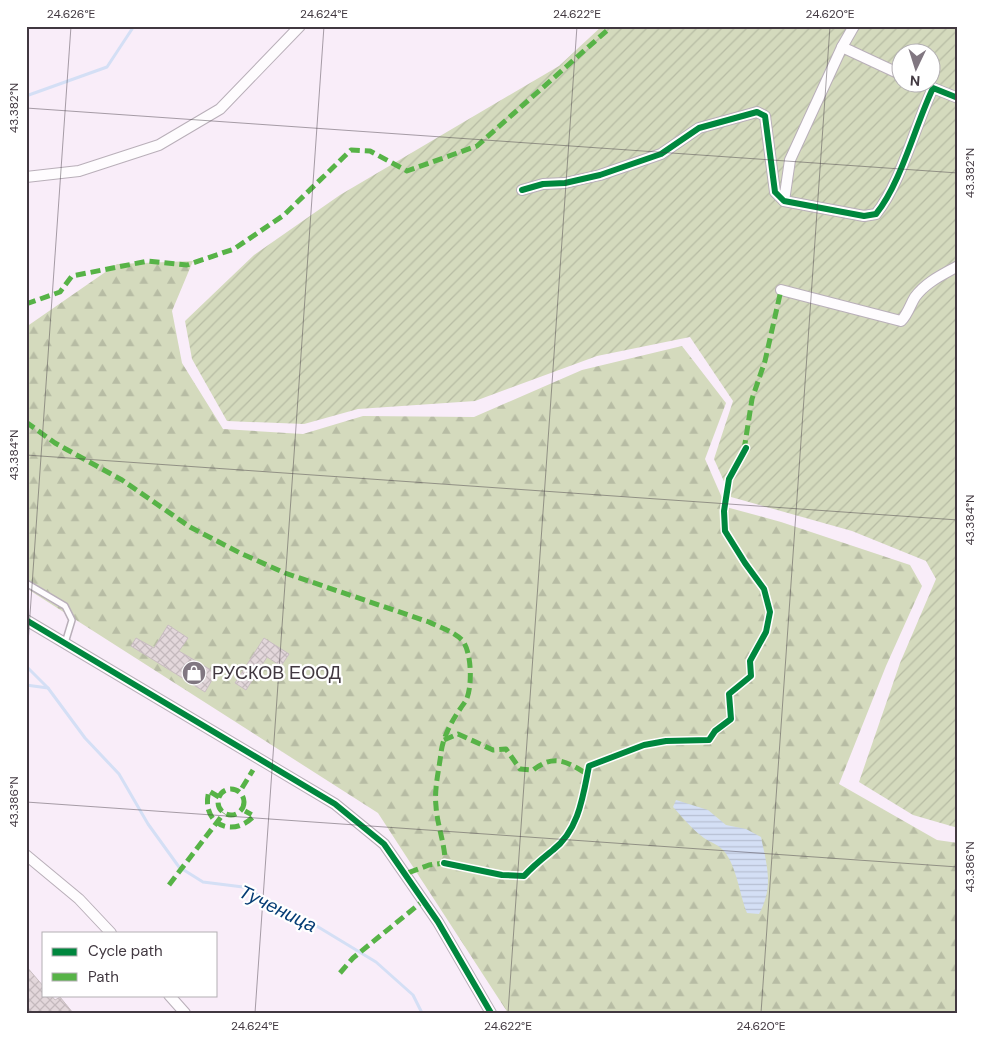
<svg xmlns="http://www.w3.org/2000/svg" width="984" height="1039" font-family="'DM Sans',sans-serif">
<defs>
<pattern id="forest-firs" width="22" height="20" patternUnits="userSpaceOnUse" patternTransform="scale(1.25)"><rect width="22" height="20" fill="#d4dabd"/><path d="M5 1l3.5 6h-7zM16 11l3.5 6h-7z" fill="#b7bca4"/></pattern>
<pattern id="garden-furrows" width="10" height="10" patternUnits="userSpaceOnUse" patternTransform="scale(1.25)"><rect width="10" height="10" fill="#d4dabd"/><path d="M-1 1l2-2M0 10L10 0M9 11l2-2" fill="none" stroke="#b7bca4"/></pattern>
<pattern id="water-rules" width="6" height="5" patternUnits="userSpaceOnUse" patternTransform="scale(1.25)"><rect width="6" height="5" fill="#d4dff5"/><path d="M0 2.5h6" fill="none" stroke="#b7c0d3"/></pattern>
<pattern id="building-cross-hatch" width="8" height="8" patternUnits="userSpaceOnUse" patternTransform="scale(1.25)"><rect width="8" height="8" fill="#e3d7db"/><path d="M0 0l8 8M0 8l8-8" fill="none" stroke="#c4b9bd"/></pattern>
</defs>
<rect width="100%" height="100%" fill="#f9edf9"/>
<!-- forest -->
<path fill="url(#forest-firs)" d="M193 261 172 311 182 363 223 429 303 434 363 416 474 417 582 370 682 346 726 403 705 459 726 507 781 522 910 565 922 586 886 666 839 784 937 840 958 843V1013H508L378 813 26 588V327L117 264Z"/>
<!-- garden -->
<path fill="url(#garden-furrows)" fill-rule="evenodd" d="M602 26H958V828L913 815 859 782 900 663 936 579 926 561 852 531 731 497 714 459 733 401 690 337 597 356 475 401 358 409 304 424 227 421 192 359 185 321 254 255 340 195 559 66ZM902 52H932V82H902Z"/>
<!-- water -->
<path fill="url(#water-rules)" d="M676 800 708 810 726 825 746 829 761 837C767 866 774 887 759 914L747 913C739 893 737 867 724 851 719 845 710 842 704 838 692 829 683 818 673 807Z"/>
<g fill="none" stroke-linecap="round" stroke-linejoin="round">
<!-- stream -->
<g stroke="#d4dff5" stroke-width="3">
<path d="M26 96 107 67 134 26"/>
<path d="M26 666 48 688 85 738 119 774 148 824 179 867 203 882 243 887 310 922 376 962 413 995 422 1013"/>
<path d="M26 685 48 688"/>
</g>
</g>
<!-- building -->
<g fill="url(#building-cross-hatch)" stroke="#c9bec1">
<path d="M168 625 188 638 179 651 216 673 205 692 131 646 136 638 154 648Z"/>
<path d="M264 638 289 654 281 666 267 657 246 690 235 683Z"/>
<path d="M26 966 44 987V995H51L55 1000 60 997 73 1013H26V1004L30 1001 26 996Z"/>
</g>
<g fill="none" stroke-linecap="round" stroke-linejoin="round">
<!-- service casing -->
<g stroke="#b9afb9" stroke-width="8">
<path id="service" d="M26 583 65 606 72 620 65 643"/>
</g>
<!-- minor casing -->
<g stroke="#b9afb9" stroke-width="12">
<g id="minor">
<path d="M854 26 842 47 902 75"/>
<path d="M919 82 933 88"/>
<path d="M26 177 79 171 159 145 220 109 300 26"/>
<path d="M522 190 543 184 565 183 600 175 661 154 699 128 757 112 765 116 775 192 784 201 864 216 876 214C901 183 915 126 933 88L958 98"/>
<path d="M784 201 790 160 842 47"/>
<path d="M781 290 901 321C908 314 910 305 915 297 926 282 942 275 958 266"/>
<path d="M26 620 335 804 384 844 438 922 491 1013"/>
<path d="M26 855 79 899 111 933"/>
<path d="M169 995 185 1013"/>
</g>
</g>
<!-- service -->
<use href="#service" stroke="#fefcfe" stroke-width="5"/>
<!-- minor -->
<use href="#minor" stroke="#fefcfe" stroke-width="10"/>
<!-- quiet -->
<g stroke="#57b347" stroke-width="5" stroke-dasharray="10 5" stroke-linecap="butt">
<path d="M26 304 60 292 72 276 148 261 187 265 234 249 284 215 351 150 370 151 407 171 477 146 612 26"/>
<path d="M26 422 55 443 122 480 190 527 240 553 285 573 429 622C439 627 453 631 462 640 472 651 473 690 465 702 454 717 443 735 441 753 439 770 434 789 436 806 437 824 444 841 445 859L444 863 429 865 405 874"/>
<path d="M744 450 752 399 765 361 781 290"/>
<path d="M444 740 458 734 493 750 506 749 520 769 533 770C554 754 566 761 587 774"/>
<path d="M242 788 253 770"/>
<circle cx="231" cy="802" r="13"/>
<path d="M219 797 209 791C200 822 231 840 254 816L245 811"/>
<path d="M169 885 224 813"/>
<path d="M340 973 353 958 423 901"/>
</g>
<!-- cycleway casing -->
<g stroke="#fff" stroke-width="9">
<g id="cycleway">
<path d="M522 190 543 184 565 183 600 175 661 154 699 128 757 112 765 116 775 192 784 201 864 216 876 214C901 183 915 126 933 88L958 98"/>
<path d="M26 620 335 804 384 844 438 922 491 1013"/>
<path d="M444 863 502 875 524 876C533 866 542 859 553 850 579 830 583 796 589 766L644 745 666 741 709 740 715 731 731 719 729 694 751 676 750 661 766 632 770 612 764 589 745 563 725 531 724 511 729 479 746 448"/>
</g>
</g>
<!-- cycleway -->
<use href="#cycleway" stroke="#00873e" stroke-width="6"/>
</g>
<!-- ticks -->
<path fill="none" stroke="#413840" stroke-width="1" stroke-opacity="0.45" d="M26 108 958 173M26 455 958 520M26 672 71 26M26 802 958 867M255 1013 324 26M508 1013 577 26M761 1013 830 26"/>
<!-- icons -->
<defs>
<g id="shop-disc" transform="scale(1.25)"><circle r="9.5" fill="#817781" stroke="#fff"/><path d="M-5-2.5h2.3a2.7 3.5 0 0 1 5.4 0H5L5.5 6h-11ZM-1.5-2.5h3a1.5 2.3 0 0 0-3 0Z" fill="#fff"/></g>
</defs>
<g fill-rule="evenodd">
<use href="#shop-disc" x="194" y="673"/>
</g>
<g text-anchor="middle" stroke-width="4.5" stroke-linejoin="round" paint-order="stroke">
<!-- poi labels -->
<g font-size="18" fill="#413840" stroke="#fff" text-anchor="start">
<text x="212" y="679">РУСКОВ ЕООД</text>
</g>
<!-- water labels -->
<g font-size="19" font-style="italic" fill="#063d75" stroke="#fff">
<text transform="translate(278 908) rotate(26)" y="7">Тученица</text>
</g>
</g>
<!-- border -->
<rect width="984" height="1039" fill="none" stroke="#ffffff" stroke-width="55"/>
<!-- legend -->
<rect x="42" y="932" width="175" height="65" fill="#ffffff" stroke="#b3afb3"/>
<rect x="52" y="948" width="25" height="8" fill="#00873e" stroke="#b3afb3"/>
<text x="88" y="956" font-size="15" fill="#413840">Cycle path</text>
<rect x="52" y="973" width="25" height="8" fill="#57b347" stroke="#b3afb3"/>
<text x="88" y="982" font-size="15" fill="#413840">Path</text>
<!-- north arrow -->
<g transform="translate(916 68) rotate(184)"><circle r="24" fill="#ffffff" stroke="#b3afb3"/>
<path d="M0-4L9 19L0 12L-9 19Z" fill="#817781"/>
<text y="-8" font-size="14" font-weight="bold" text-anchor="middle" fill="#413840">N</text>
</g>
<rect x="28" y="28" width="928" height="984" fill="none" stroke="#413840" stroke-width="2"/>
<g font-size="12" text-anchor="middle" fill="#413840">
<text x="71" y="18">24.626°E</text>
<text x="324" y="18">24.624°E</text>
<text x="577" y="18">24.622°E</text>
<text x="830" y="18">24.620°E</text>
<text transform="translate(14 108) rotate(-90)" y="4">43.382°N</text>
<text transform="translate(970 173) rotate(-90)" y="4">43.382°N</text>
<text transform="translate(14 455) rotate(-90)" y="4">43.384°N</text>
<text transform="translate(970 520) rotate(-90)" y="4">43.384°N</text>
<text transform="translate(14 802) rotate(-90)" y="4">43.386°N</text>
<text transform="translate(970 867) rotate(-90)" y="4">43.386°N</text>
<text x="255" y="1030">24.624°E</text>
<text x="508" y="1030">24.622°E</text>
<text x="761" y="1030">24.620°E</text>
</g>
</svg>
